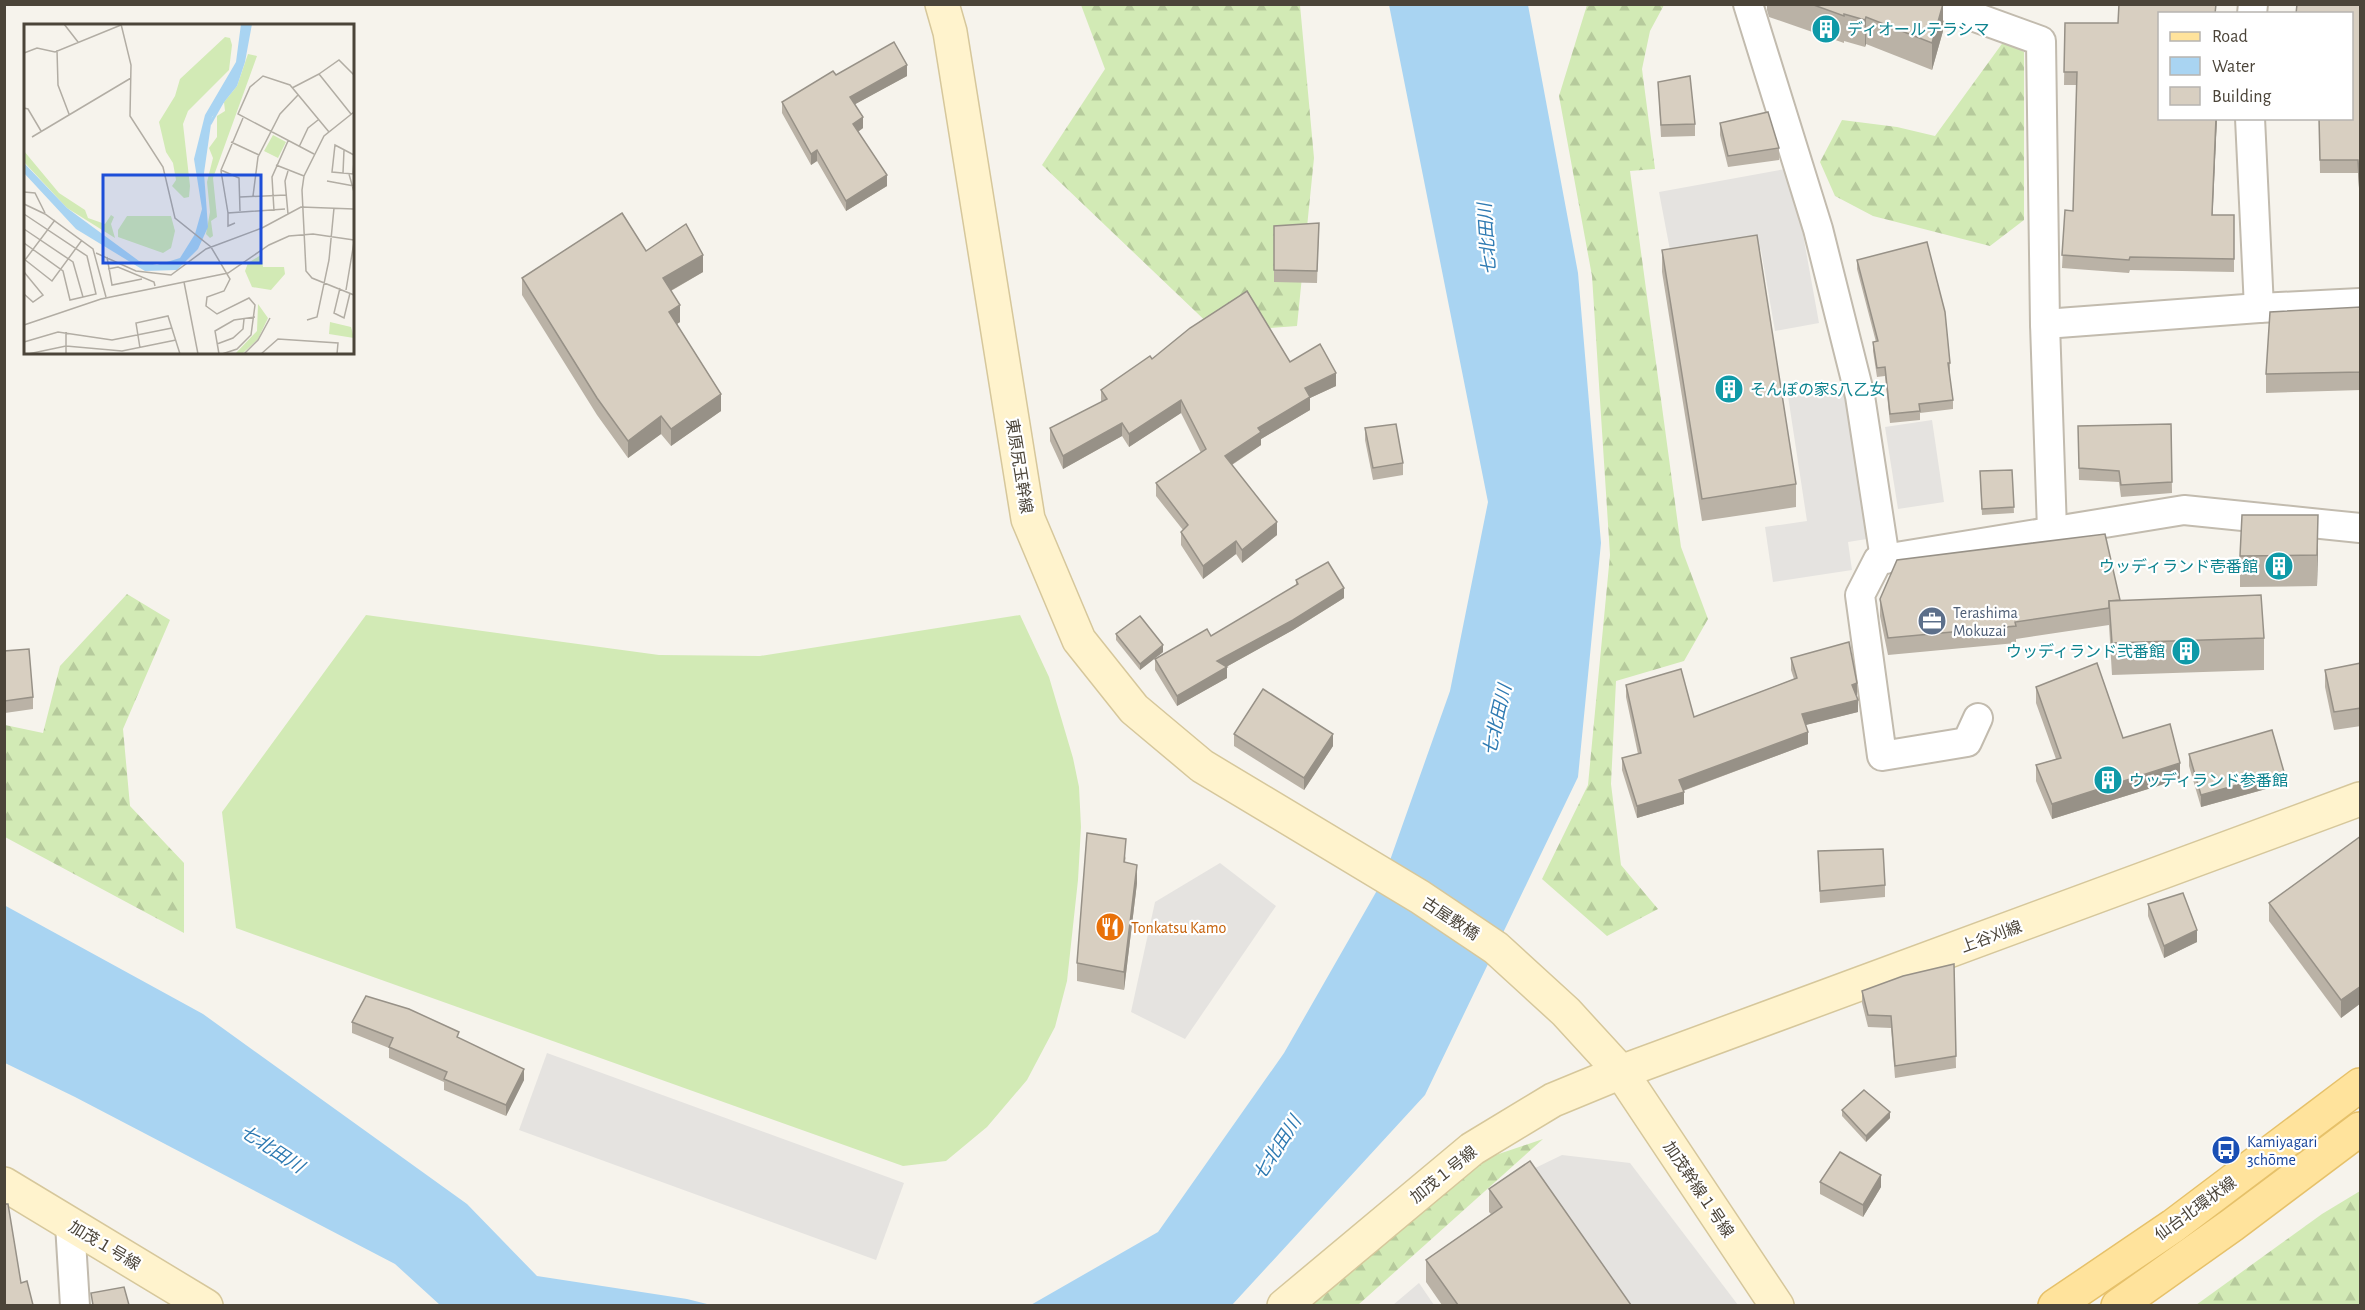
<svg xmlns="http://www.w3.org/2000/svg" width="2365" height="1310" font-family="'Alegreya Sans','Noto Sans JP',sans-serif">
<defs>
<pattern id="forest-firs" width="22" height="20" patternUnits="userSpaceOnUse" patternTransform="scale(1.5)"><rect width="22" height="20" fill="#d2eab5"/><path d="M5 1l3.5 6h-7zM16 11l3.5 6h-7z" fill="#b6ca9c"/></pattern>
</defs>
<rect width="100%" height="100%" fill="#f6f3ec"/>
<!-- grass -->
<path fill="#d2eab5" d="M366 615 659 655 760 656 1020 615 1049 677 1073 758 1079 787 1081 827 1078 880 1067 981 1055 1027 1027 1080 987 1127 946 1161 903 1166 236 928 222 812Z"/>
<!-- forest -->
<g fill="url(#forest-firs)">
<path d="M1081 5H1300L1314 158 1297 326 1217 332 1042 165 1105 69Z"/>
<path d="M1587 5H1664L1650 31 1642 69 1655 169 1630 171 1681 547 1708 619 1684 661 1616 681 1611 784 1621 865 1658 909 1607 936 1542 879 1588 785 1610 555 1592 276 1559 96Z"/>
<path d="M2004 41 2024 52V220L1990 246 1873 216 1835 196 1820 162 1842 120 1897 127 1935 136Z"/>
<path d="M127 594 170 620 123 729 130 806 184 863V933L5 837V725L43 733 60 666Z"/>
<path d="M1543 1139 1358 1305 1304 1306 1478 1161Z"/>
<path d="M2360 1191V1305H2196L2322 1214Z"/>
</g>
<!-- parking -->
<g fill="#e5e3e0">
<path d="M1791 168 1819 323 1775 331 1761 250 1673 266 1659 192Z"/>
<path d="M1850 387 1873 538 1848 542 1852 570 1773 582 1765 527 1807 521 1788 396Z"/>
<path d="M1932 420 1944 502 1898 509 1885 427Z"/>
<path d="M1220 863 1276 906 1185 1039 1131 1012 1155 902Z"/>
<path d="M547 1053 904 1183 876 1260 519 1130Z"/>
<path d="M1562 1155 1630 1163 1738 1305H1627L1529 1171Z"/>
<path d="M1419 1283 1434 1305H1393Z"/>
</g>
<!-- water -->
<g fill="#a9d4f2">
<path d="M1389 5H1528L1578 273 1601 543 1578 777 1425 1095 1232 1305 1029 1306 1158 1232 1284 1053 1383 880 1450 691 1488 502Z"/>
<path d="M4 905 203 1014 467 1204 537 1276 687 1299 711 1305H440L395 1264 75 1097 5 1063Z"/>
</g>
<g fill="none" stroke-linecap="round" stroke-linejoin="round">
<!-- street casing -->
<g stroke="#c2bbae" stroke-width="32">
<g id="street">
<path d="M1748 4 1818 229 1860 396 1885 559"/>
<path d="M1939 4 2041 41 2045 324 2052 530"/>
<path d="M2252 14 2253 4"/>
<path d="M2250 118 2259 308"/>
<path d="M2045 324 2259 308 2360 303"/>
<path d="M1978 718 1967 742 1882 756 1860 595 1878 560 2184 510 2360 528"/>
<path d="M70 1224 75 1306"/>
</g>
</g>
<!-- secondary casing -->
<g stroke="#d6c79b" stroke-width="36">
<g id="secondary">
<path d="M942 4 950 32 1028 519 1079 640 1134 709 1202 766 1420 897 1496 948 1566 1012 1621 1072 1777 1306"/>
<path d="M4 1184 206 1306"/>
<path d="M1284 1306 1472 1149 1553 1100 1621 1072 2360 799"/>
</g>
</g>
<!-- primary casing -->
<g stroke="#e6c16a" stroke-width="36">
<g id="primary">
<path d="M2055 1306 2173 1226 2360 1085"/>
<path d="M2118 1306 2232 1225 2360 1129"/>
</g>
</g>
<!-- street -->
<use href="#street" stroke="#fff" stroke-width="28"/>
<!-- secondary -->
<use href="#secondary" stroke="#fff3cd" stroke-width="33"/>
<!-- primary -->
<use href="#primary" stroke="#ffe39c" stroke-width="33"/>
</g>
<!-- wall -->
<g fill="#bab2a6">
<path d="M1767 4H1943V31L1932 70 1866 44 1865 47 1844 41V43L1769 17 1767 10Z"/>
<path d="M2119 4H2216V14H2160V118H2217L2212 215H2234V272L2130 270 2129 273 2062 268 2065 210 2073 211 2077 85H2064L2065 23H2118Z"/>
<path d="M2361 4V220L2358 173H2320L2319 118H2352Z"/>
<path d="M836 75 907 76 855 104 863 128 858 132 887 186 846 211 817 161 811 165 782 113V102Z"/>
<path d="M1658 82 1695 124V136L1661 137Z"/>
<path d="M1720 123 1779 148V160L1728 167 1720 135Z"/>
<path d="M1319 223 1317 283 1274 282V226Z"/>
<path d="M1662 250 1796 484V507L1702 521 1662 272Z"/>
<path d="M646 251 703 272 671 291 680 322 677 324 721 411 671 446 661 434 628 458 597 415 522 295V278Z"/>
<path d="M1857 260 1950 363V372H1949L1953 400V409L1920 413V420L1890 423 1885 376 1877 377 1873 351V342H1876L1857 269Z"/>
<path d="M2361 307V390L2266 393V374Z"/>
<path d="M1152 359 1290 362 1336 386 1310 398V410L1261 439V445L1232 465 1277 535 1242 563 1236 554 1203 579 1181 545V532L1183 530 1156 496V483L1201 453 1181 413 1129 447 1122 436 1063 469 1050 441V428L1101 402V390Z"/>
<path d="M2171 424 2172 493 2121 497 2119 482 2079 480 2078 426Z"/>
<path d="M1365 428 1403 463V475L1373 480 1365 440Z"/>
<path d="M2012 470 2014 513 1982 515 1980 478Z"/>
<path d="M2318 547 2317 586 2240 587V556Z"/>
<path d="M1296 580 1344 598 1293 630 1226 667 1227 678 1177 706 1155 670V659L1211 636 1296 586Z"/>
<path d="M1880 599 2120 600 2264 638V670L2112 675 2109 625 2016 639V643L1888 655 1880 616Z"/>
<path d="M1116 634 1163 652 1140 670 1116 640Z"/>
<path d="M4 651 33 697V709L5 713Z"/>
<path d="M1791 658 1857 695H1856L1858 712 1805 725 1808 744 1683 791 1684 804 1637 818 1622 770V758L1638 754 1626 697V685L1694 717 1794 679 1791 670Z"/>
<path d="M2361 663V726L2334 730 2325 687V670Z"/>
<path d="M2036 687 2123 738 2180 779 2052 819 2036 781V765L2056 759 2036 703Z"/>
<path d="M1234 734 1333 746 1304 790 1234 746Z"/>
<path d="M2189 754 2284 784 2201 807 2189 766Z"/>
<path d="M2361 836V1003L2341 1018 2269 921V903Z"/>
<path d="M1818 851 1885 885V897L1820 903Z"/>
<path d="M1126 856 1125 862 1137 883 1124 990 1077 981V963Z"/>
<path d="M2148 904 2197 942 2164 958 2148 916Z"/>
<path d="M1954 964 1956 1068 1895 1078 1891 1028 1868 1027 1862 1003V991Z"/>
<path d="M352 1022 459 1038 524 1080 506 1116 444 1090V1082L389 1058V1048L352 1033Z"/>
<path d="M1842 1110 1890 1118 1866 1142 1842 1116Z"/>
<path d="M1820 1182 1881 1187 1863 1217 1820 1194Z"/>
<path d="M1489 1189 1631 1305H1442L1426 1282V1260L1491 1214 1489 1212Z"/>
</g>
<!-- shaded-wall -->
<g fill="#979187">
<path d="M1943 4V31L1932 70V43Z"/>
<path d="M1866 17V44L1865 47V20Z"/>
<path d="M907 65V76L850 107V97Z"/>
<path d="M863 117V128L853 135V124Z"/>
<path d="M2216 118H2217L2212 228V215Z"/>
<path d="M817 150V161L811 165V154Z"/>
<path d="M887 175V186L846 211V201Z"/>
<path d="M703 255V272L663 295V278Z"/>
<path d="M680 305V322L669 329V312Z"/>
<path d="M1336 373V386L1310 398V410L1261 439V445L1225 469V456L1258 428 1305 388Z"/>
<path d="M721 394V411L671 446V429Z"/>
<path d="M1181 400V413L1129 447V434Z"/>
<path d="M661 416V434L628 458V441Z"/>
<path d="M1122 423V436L1063 469V456Z"/>
<path d="M2318 515V547L2317 586V555Z"/>
<path d="M1277 522V535L1242 563V550Z"/>
<path d="M1236 541V554L1203 579V566Z"/>
<path d="M1344 588V598L1293 630 1217 672V661Z"/>
<path d="M1163 645V652L1140 670V664Z"/>
<path d="M1227 667V678L1177 706V696Z"/>
<path d="M1857 683V695L1852 697V685Z"/>
<path d="M1858 700V712L1802 726V714Z"/>
<path d="M1808 732V744L1679 792V780Z"/>
<path d="M1333 734V746L1304 790V778Z"/>
<path d="M2180 763V779L2052 819V804Z"/>
<path d="M2284 772V784L2201 807V795Z"/>
<path d="M1684 792V804L1637 818V806Z"/>
<path d="M1137 865V883L1124 990V972Z"/>
<path d="M2197 930V942L2164 958V946Z"/>
<path d="M2361 986V1003L2341 1018V1000Z"/>
<path d="M524 1069V1080L506 1116V1105Z"/>
<path d="M1890 1112V1118L1866 1142V1136Z"/>
<path d="M1881 1175V1187L1863 1217V1205Z"/>
</g>
<!-- building -->
<g fill="#d8cfc1" stroke="#979187" stroke-width="1.5">
<path d="M1811 4H1943L1932 43 1866 17 1865 20 1844 14V16Z"/>
<path d="M2119 4H2216L2215 14H2160V118H2216L2212 215H2234V259L2130 257 2129 260 2062 255 2065 210 2073 211 2077 72H2064L2065 23H2118Z"/>
<path d="M2297 4H2361V207L2358 160H2320L2319 118H2352V14H2296Z"/>
<path d="M894 42 907 65 850 97 863 117 853 124 887 175 846 201 817 150 811 154 782 102 833 71 836 75Z"/>
<path d="M1690 76 1695 124 1661 125 1658 82Z"/>
<path d="M1768 112 1779 148 1728 156 1720 123Z"/>
<path d="M622 213 646 251 686 224 703 255 663 278 680 305 669 312 721 394 671 429 661 416 628 441 597 398 522 278Z"/>
<path d="M1319 223 1317 271 1274 270V226Z"/>
<path d="M1757 235 1796 484 1702 499 1662 250Z"/>
<path d="M1927 242 1945 312 1950 363H1948L1953 400 1919 404 1920 411 1890 414 1885 367 1877 368 1873 342 1878 341 1857 260Z"/>
<path d="M1247 291 1290 362 1320 344 1336 373 1305 388 1310 397 1258 428 1261 432 1225 456 1277 522 1242 550 1236 541 1203 566 1181 532 1188 525 1156 483 1206 449 1181 400 1129 434 1122 423 1063 456 1050 428 1107 399 1101 390 1150 356 1152 359 1190 328Z"/>
<path d="M2361 307V372L2266 374 2270 312Z"/>
<path d="M1396 424 1403 463 1373 468 1365 428Z"/>
<path d="M2171 424 2172 482 2121 485 2119 471 2079 468 2078 426Z"/>
<path d="M2012 470 2014 507 1982 509 1980 471Z"/>
<path d="M2242 515H2318L2317 555 2240 556Z"/>
<path d="M2105 534 2120 600 2109 601V608L2015 622 2016 626 1888 638 1880 599 1897 560Z"/>
<path d="M1328 562 1344 588 1293 620 1217 661 1227 667 1177 696 1155 659 1207 629 1211 636 1298 584 1296 580Z"/>
<path d="M2261 595 2264 638 2112 643 2109 601Z"/>
<path d="M1140 616 1163 645 1140 664 1116 634Z"/>
<path d="M1849 642 1857 683 1852 685 1858 700 1802 714 1808 732 1679 780 1684 792 1637 806 1622 758 1641 753 1626 685 1681 669 1694 717 1797 678 1791 658Z"/>
<path d="M29 649 33 697 5 701 4 651Z"/>
<path d="M2097 663 2123 738 2170 724 2180 763 2052 804 2036 765 2061 758 2036 687Z"/>
<path d="M2361 663V708L2334 712 2325 670Z"/>
<path d="M1263 689 1333 734 1304 778 1234 734Z"/>
<path d="M2272 730 2284 772 2201 795 2189 754Z"/>
<path d="M1087 833 1126 839 1124 862 1137 865 1124 972 1077 963Z"/>
<path d="M2361 836V986L2341 1000 2269 903Z"/>
<path d="M1883 849 1885 885 1820 891 1818 851Z"/>
<path d="M2183 893 2197 930 2164 946 2148 904Z"/>
<path d="M1954 964 1956 1056 1895 1066 1891 1016 1868 1015 1862 991 1903 976Z"/>
<path d="M366 996 409 1009 459 1032 457 1037 524 1069 506 1105 444 1079 447 1072 389 1047 393 1038 352 1022Z"/>
<path d="M1864 1090 1890 1112 1866 1136 1842 1110Z"/>
<path d="M1840 1152 1881 1175 1863 1205 1820 1182Z"/>
<path d="M1530 1161 1631 1305H1458L1426 1260 1502 1207 1489 1189Z"/>
<path d="M4 1204H8L21 1283 27 1281 33 1305H4Z"/>
<path d="M124 1287 129 1305H93L91 1293Z"/>
</g>
<!-- icons -->
<defs>
<g id="building-disc" transform="scale(1.5)"><circle r="9.5" fill="#0f9aa8" stroke="#fff"/><path d="M-4-6H4V6H1V3H-1V6H-4ZM-2.5-4.3h1.7v1.8h-1.7ZM.8-4.3h1.7v1.8H.8ZM-2.5-1h1.7V.8h-1.7ZM.8-1h1.7V.8H.8Z" fill="#fff"/></g>
<g id="office-disc" transform="scale(1.5)"><circle r="9.5" fill="#5c6f8a" stroke="#fff"/><path d="M-6-3h4V-5.5h4V-3h4V5H-6ZM-1-4.5V-3h2v-1.5ZM-6 0V1H6V0Z" fill="#fff"/></g>
<g id="restaurant-disc" transform="scale(1.5)"><circle r="9.5" fill="#e8710a" stroke="#fff"/><path d="M-5-6h1v4h1v-4h1v4h1v-4h1v5L-1.5 .5V6h-2V.5L-5-1ZM5-6V6H3V1.5H1.5Q1.5-4 5-6Z" fill="#fff"/></g>
<g id="bus-disc" transform="scale(1.5)"><circle r="9.5" fill="#1a4fb4" stroke="#fff"/><path d="M-5-6H5V4H4V6H2V4H-2V6H-4V4H-5ZM-3.5-4V0h7V-4ZM-3.5 1.2v1.5H-2V1.2ZM2 1.2v1.5H3.5V1.2Z" fill="#fff"/></g>
</defs>
<g fill-rule="evenodd">
<use href="#building-disc" x="1826" y="29"/>
<use href="#building-disc" x="1729" y="389"/>
<use href="#building-disc" x="2279" y="566"/>
<use href="#office-disc" x="1932" y="621"/>
<use href="#building-disc" x="2186" y="651"/>
<use href="#building-disc" x="2108" y="780"/>
<use href="#restaurant-disc" x="1110" y="927"/>
<use href="#bus-disc" x="2226" y="1150"/>
</g>
<g text-anchor="middle" stroke-width="4.5" stroke-linejoin="round" paint-order="stroke">
<!-- culture labels -->
<g font-size="16" fill="#0d838f" stroke="#fff" text-anchor="start">
<text x="1847" y="35">ディオールテラシマ</text>
<text x="1750" y="395">そんぽの家S八乙女</text>
<text x="2258" y="572" text-anchor="end">ウッディランド壱番館</text>
<text x="2165" y="657" text-anchor="end">ウッディランド弐番館</text>
<text x="2129" y="786">ウッディランド参番館</text>
</g>
<!-- street labels -->
<g font-size="16" fill="#4b4439" stroke="#fff">
<text transform="translate(1020 466) rotate(81)" y="6">東原尻玉幹線</text>
<text transform="translate(1451 918) rotate(33)" y="6">古屋敷橋</text>
<text transform="translate(1991 936) rotate(-20)" y="6">上谷刈線</text>
<text transform="translate(1443 1174) rotate(-39)" y="6">加茂１号線</text>
<text transform="translate(1699 1189) rotate(56)" y="6">加茂幹線１号線</text>
<text transform="translate(2195 1208) rotate(-36)" y="6">仙台北環状線</text>
<text transform="translate(105 1245) rotate(31)" y="6">加茂１号線</text>
</g>
<!-- service labels -->
<g font-size="16" fill="#4e5e75" stroke="#fff" text-anchor="start">
<text x="1953" y="618">Terashima<tspan x="1953" dy="18">Mokuzai</tspan></text>
</g>
<!-- food labels -->
<g font-size="16" fill="#c56008" stroke="#fff" text-anchor="start">
<text x="1131" y="933">Tonkatsu Kamo</text>
</g>
<!-- transit labels -->
<g font-size="16" fill="#164399" stroke="#fff" text-anchor="start">
<text x="2247" y="1147">Kamiyagari<tspan x="2247" dy="18">3chōme</tspan></text>
</g>
<!-- water labels -->
<g font-size="18" font-style="italic" fill="#2e7ab2" stroke="#fff">
<text transform="translate(1487 239) rotate(-94)" y="6">七北田川</text>
<text transform="translate(1497 720) rotate(-77)" y="6">七北田川</text>
<text transform="translate(1277 1148) rotate(-57)" y="6">七北田川</text>
<text transform="translate(272 1149) rotate(33)" y="6">七北田川</text>
</g>
</g>
<!-- overview -->
<g transform="translate(24 24)">
<rect width="330" height="330" fill="#f6f3ec"/>
<path d="M103 192H147L151 207 147 224 139 229 94 213V206Z" fill="#d2eab5"/>
<path d="M201 13 206 14 208 21 205 46 164 87 159 100 166 162 165 173 160 174 148 162 152 156 149 139 142 128 135 98 151 72 156 55ZM224 30 233 32 189 154 193 193 187 197 189 212 186 214 182 210 186 188 183 158 189 134 185 124 193 113V92L201 87 200 78 213 62ZM0 127 35 169 61 186 64 194 81 200 87 191 90 193 87 200 91 214 43 184 0 138ZM237 231 239 243H260L261 250 247 266 228 263 221 247 224 239ZM234 280 244 294 234 315 218 330H211L233 307ZM306 298 327 303 330 314 305 310Z" fill="#d2eab5"/>
<path d="M249 111 262 118 254 134 240 127Z" fill="#d2eab5"/>
<path d="M217 0H228L221 38 213 62 188 93 180 149 184 203 174 225 153 246 121 247 52 205 0 149V139L43 184 115 237 133 241 156 234 171 210 178 185 170 135 181 91 212 38Z" fill="#a9d4f2"/>
<path fill="none" stroke="#a9d4f2" stroke-width="3" d="M186 100 200 75"/>
<path fill="none" stroke="#b2ada4" stroke-width="1.5" d="M40 0 54 18M97 0 107 41 106 92 139 143 151 194 187 223 206 255 200 267 183 273 182 282 193 290 225 274 231 281 227 311 213 325 198 330M33 26 34 61 45 90M0 29 13 24 31 28 97 1M295 50 315 36 330 51M268 64 295 50 327 90M0 84 4 85 17 107M330 88 300 112 280 152 278 166 282 247 288 254 330 271M8 113 107 54M207 118 235 131M275 123 284 104 294 96M290 130 214 90 226 63 239 52 266 61 305 108M330 131 311 121 308 148 329 150 330 137M252 141 280 152M197 147 204 189M319 149 320 126M325 150 330 168M303 157 330 162M0 168 11 169 21 189M229 172 234 133 256 90 274 71M216 173 262 171M0 180 21 190 69 225 82 273M216 187 215 154 197 146 219 94M250 187 248 153 264 117M0 190 63 232 72 270 46 276 39 247 0 219M264 190 261 157 264 147M211 199 204 202V189L261 185M0 205 49 238 59 273M72 229 112 247 147 251 182 225 238 204 277 183 330 185M83 233 88 261 118 255M0 235 28 257 58 216M1 236 31 196M84 245 94 243 130 258 131 262M0 248 19 271 9 278 0 270M160 258 174 330M316 264 310 289 320 294 326 269M322 266 330 218M283 296 293 293 305 236 310 184M0 301 77 275 204 249 245 221 265 212 289 210 330 216M0 318 34 308 88 316 148 304M193 320 209 314 219 305 220 295M116 324 112 299 144 292 156 330M4 330 42 322 98 327 152 316M42 330V308M195 330 191 307 210 296 231 293M220 330 234 316 246 294M237 330 254 315 314 319 313 330"/>
<path fill="#1d4ed8" fill-opacity="0.15" stroke="#1d4ed8" stroke-width="3" d="M79 151H237V239H79Z"/>
<rect width="330" height="330" fill="none" stroke="#4b4439" stroke-width="3"/>
</g>
<!-- border -->
<rect width="2365" height="1310" fill="none" stroke="#4b4439" stroke-width="12"/>
<!-- legend -->
<rect x="2158" y="12" width="195" height="108" fill="#ffffff" stroke="#b7b4b0" stroke-width="1.5"/>
<rect x="2170" y="32" width="30" height="9" fill="#ffe39c" stroke="#b7b4b0" stroke-width="1.5"/>
<text x="2212" y="42" font-size="18" fill="#4b4439">Road</text>
<rect x="2170" y="57" width="30" height="18" fill="#a9d4f2" stroke="#b7b4b0" stroke-width="1.5"/>
<text x="2212" y="72" font-size="18" fill="#4b4439">Water</text>
<rect x="2170" y="87" width="30" height="18" fill="#d8cfc1" stroke="#b7b4b0" stroke-width="1.5"/>
<text x="2212" y="102" font-size="18" fill="#4b4439">Building</text>
</svg>
